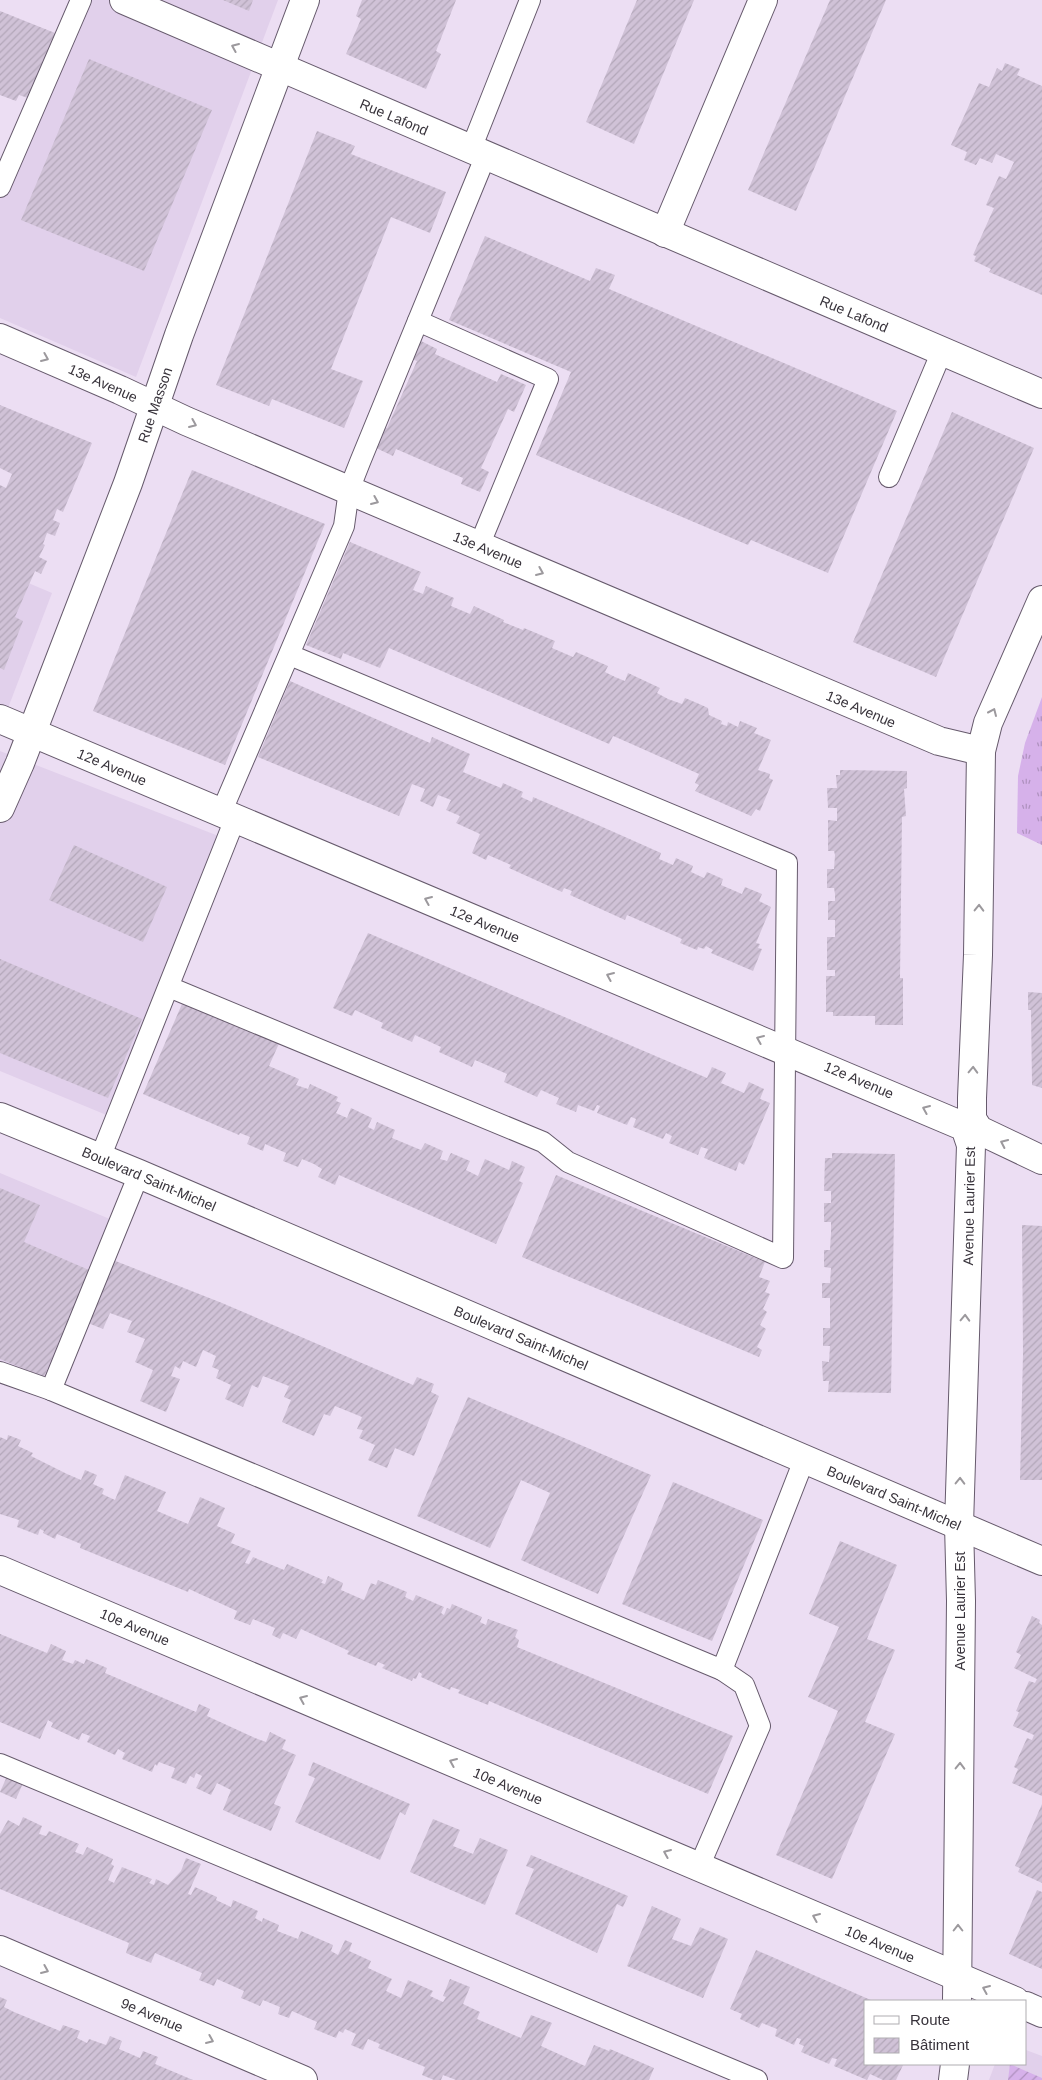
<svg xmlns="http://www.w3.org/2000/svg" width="1042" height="2080" font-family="Arial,sans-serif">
<defs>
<pattern id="park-tufts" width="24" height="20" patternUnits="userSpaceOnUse" patternTransform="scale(1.25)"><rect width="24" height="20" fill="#d6b1ea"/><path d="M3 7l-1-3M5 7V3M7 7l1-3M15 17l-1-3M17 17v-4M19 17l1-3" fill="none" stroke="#af91bf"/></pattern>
<pattern id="garden-furrows" width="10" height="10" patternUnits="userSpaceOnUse" patternTransform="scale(1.25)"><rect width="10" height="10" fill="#d6b1ea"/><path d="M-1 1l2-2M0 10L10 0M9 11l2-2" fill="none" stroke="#af91bf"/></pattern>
<pattern id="building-hatch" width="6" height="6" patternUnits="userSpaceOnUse" patternTransform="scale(1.25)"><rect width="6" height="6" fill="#d0c2d7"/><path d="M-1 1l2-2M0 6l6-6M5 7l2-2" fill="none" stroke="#b3a7b9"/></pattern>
</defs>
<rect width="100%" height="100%" fill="#ecdef3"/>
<!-- built -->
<g fill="#e1d0eb">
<path d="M69 0H278L136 377 0 318V168Z"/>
<path d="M0 571 52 593 0 729Z"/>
<path d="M0 751 234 842 121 1121 0 1071Z"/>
<path d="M0 1173 124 1225 59 1391 0 1370Z"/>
<path d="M1026 2050 1042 2056V2080H989L995 2064H1026Z"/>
</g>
<!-- park -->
<path fill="url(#park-tufts)" d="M1042 697V845L1017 833 1018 776 1025 743Z"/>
<!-- garden -->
<path fill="url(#garden-furrows)" d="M1010 2064 1042 2078V2080H1008Z"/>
<!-- building -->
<g fill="url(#building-hatch)">
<path d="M223 0H253L249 11Z"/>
<path d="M362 0H456L436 51 441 54 426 89 346 54 361 19 356 16Z"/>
<path d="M637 0H694L634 144 586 122Z"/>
<path d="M830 0H886L796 211 748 190Z"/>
<path d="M0 11 55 33 28 98 19 95 16 101 0 95Z"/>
<path d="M89 59 212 110 144 271 21 220Z"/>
<path d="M1005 63 1020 69 1017 75 1042 86V295L989 272 991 269 974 261 976 256 973 255 994 208 986 205 999 176 1006 179 1014 162 996 154 992 163 980 158 976 165 964 160 967 152 951 145 979 83 989 87 997 68 1002 71Z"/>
<path d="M317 131 355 146 351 154 446 192 430 233 391 217 331 369 363 381 344 428 272 399 269 406 216 385Z"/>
<path d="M485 236 590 281 596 268 615 275 609 289 897 411 828 573 751 540 748 545 536 455 571 372 449 320Z"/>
<path d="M417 339 437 349 435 354 497 382 501 374 526 385 514 412 508 409 481 468 489 472 480 492 461 484 463 478 396 449 393 456 374 447 383 426 387 428 417 361 409 358Z"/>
<path d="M0 405 92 443 63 512 57 509 53 520 60 523 55 536 47 533 43 544 45 545 39 557 47 561 41 574 35 571 15 617 23 621 4 670 0 668V485L6 488 12 474 0 468Z"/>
<path d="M952 412 1034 448 936 677 853 642Z"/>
<path d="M192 470 325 524 225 765 93 711Z"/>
<path d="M350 542 421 572 413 590 423 594 426 586 454 598 451 606 470 614 474 606 504 620 503 622 523 630 524 628 555 641 552 648 573 657 576 652 608 666 605 672 615 677 625 681 628 673 660 688 657 693 668 699 682 704 685 698 697 703 708 708 709 715 722 721 721 724 727 726 728 722 738 727 740 721 757 728 754 733 771 740 758 770 770 774 769 778 773 780 760 811 756 809 751 816 695 791 699 785 695 783 699 774 618 738 613 736 609 744 389 648 380 668 343 653 341 659 306 645Z"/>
<path d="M290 681 430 743 432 737 470 754 463 772 501 788 503 783 523 792 521 797 532 802 533 797 598 825 661 853 659 859 673 865 676 858 693 866 691 872 704 878 707 872 723 879 721 885 742 894 745 887 762 894 759 901 771 907 756 943 760 944 758 948 762 949 753 971 711 953 713 950 706 946 704 949 698 947 697 950 680 943 682 939 627 915 625 920 570 895 572 891 564 888 562 892 509 868 511 865 488 855 486 860 472 853 480 834 456 823 460 816 446 810 451 800 438 795 433 807 420 801 425 789 412 784 399 816 258 757Z"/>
<path d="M840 770 907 771V788L904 789 906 816 902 817 900 978H903V1025H875V1016H833V1012H826V976H835V970H827V937H835V920H828V901H835V894L834 888H827V869H834L835 855 834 851H828V820L837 821V808H828L827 788H837L836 775H840Z"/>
<path d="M74 845 167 887 143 942 49 900Z"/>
<path d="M368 933 707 1078 712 1067 726 1073 721 1083 744 1093 749 1082 764 1089 760 1099 770 1103 744 1165 739 1162 736 1171 704 1158 708 1149 701 1147 698 1155 669 1143 672 1136 666 1133 663 1139 633 1127 636 1119 634 1118 631 1117 627 1125 597 1113 600 1106 597 1105 594 1111 578 1105 576 1112 556 1104 559 1098 541 1090 537 1097 504 1082 507 1074 475 1060 472 1067 439 1052 441 1047 415 1035 412 1042 381 1028 383 1023 355 1010 352 1016 333 1008Z"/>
<path d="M0 959 142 1019 108 1098 0 1053Z"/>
<path d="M1028 992 1042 993V1088L1032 1085 1031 1010H1028Z"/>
<path d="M185 997 281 1039 269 1066 299 1079 296 1085 308 1089 310 1084 338 1097 336 1101 341 1103 336 1113 347 1118 351 1108 372 1118 368 1127 374 1130 377 1122 395 1130 392 1138 421 1150 425 1143 443 1151 440 1159 447 1161 451 1153 470 1161 466 1170 478 1176 485 1159 509 1170 512 1161 525 1167 519 1181 523 1183 496 1244 339 1175 335 1185 318 1177 322 1169 314 1164 302 1159 298 1167 283 1161 286 1153 265 1144 263 1151 247 1144 250 1137 240 1133 239 1135 143 1094Z"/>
<path d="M832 1153 895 1154 891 1393 828 1392 829 1381H823L822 1361 829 1362 830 1346H823V1328H830V1298H822V1283H830L831 1268 824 1267V1250H830L831 1233V1222H824V1203H831V1191H824L825 1158H832Z"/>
<path d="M556 1175 765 1262 759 1277 770 1281 765 1292 770 1294 763 1309 767 1312 760 1325 766 1329 757 1347 762 1350 759 1357 522 1257Z"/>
<path d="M0 1188 40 1205 24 1242 89 1270 44 1377 0 1359Z"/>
<path d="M1022 1225 1042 1226V1480H1020L1023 1354Z"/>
<path d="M113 1260 222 1303 413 1385 417 1377 434 1384 431 1392 439 1396 414 1456 395 1448 387 1468 368 1460 375 1445 359 1438 363 1430 357 1429 362 1417 335 1406 330 1416 324 1414 314 1436 282 1422 291 1400 284 1397 289 1386 263 1376 258 1388 252 1385 243 1407 225 1399 231 1385 216 1378 219 1370 212 1367 216 1356 203 1350 196 1367 183 1361 180 1369 175 1366 171 1376 180 1379 166 1412 140 1401 153 1370 135 1362 145 1339 127 1332 132 1321 110 1313 103 1329 88 1323Z"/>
<path d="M468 1397 651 1475 598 1594 521 1560 550 1493 521 1480 490 1548 417 1516Z"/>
<path d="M8 1435 21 1440 18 1446 33 1453 31 1456 67 1474 81 1480 85 1470 97 1475 93 1484 104 1489 102 1494 115 1500 125 1475 166 1492 157 1511 188 1524 200 1497 225 1508 217 1526 235 1534 231 1543 251 1551 245 1563 249 1564 253 1557 284 1570 287 1564 323 1580 321 1583 325 1584 328 1576 343 1583 341 1590 364 1600 371 1583 376 1585 378 1580 407 1592 405 1597 413 1601 416 1595 444 1607 441 1613 444 1615 447 1608 450 1609 452 1604 482 1617 480 1622 486 1625 488 1619 518 1630 515 1637 519 1640 517 1647 733 1736 708 1794 489 1701 488 1705 458 1693 460 1690 451 1687 450 1690 421 1677 422 1674 419 1672 416 1679 413 1678 412 1681 382 1668 385 1665 378 1662 376 1666 347 1654 349 1651 301 1629 296 1639 283 1633 280 1639 272 1635 275 1628 253 1619 250 1625 234 1619 237 1611 189 1589 188 1592 80 1548 81 1544 57 1534 55 1539 43 1533 44 1531 40 1529 38 1535 17 1527 19 1520 0 1514V1437L7 1440Z"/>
<path d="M673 1482 763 1520 712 1641 622 1604Z"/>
<path d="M840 1541 897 1565 867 1639 895 1650 865 1722 895 1734 832 1879 776 1855 838 1711 808 1697 839 1627 809 1614Z"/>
<path d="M1032 1616 1040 1620 1039 1623 1042 1625V1796L1012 1783 1018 1769 1014 1767 1027 1738 1032 1740 1034 1735 1013 1726 1019 1712 1016 1711 1029 1681 1035 1683 1037 1679 1014 1668 1021 1655 1016 1652Z"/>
<path d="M0 1634 47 1653 51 1644 66 1651 62 1660 73 1664 75 1660 84 1664 86 1659 107 1668 105 1673 196 1712 199 1704 210 1709 207 1716 255 1738 266 1742 270 1732 286 1740 282 1749 296 1755 274 1804 281 1807 271 1831 223 1810 231 1790 217 1783 211 1795 196 1788 202 1776 196 1773 194 1778 190 1776 186 1784 171 1778 175 1768 159 1762 157 1766 155 1764 152 1772 122 1759 125 1753 118 1749 115 1755 87 1742 90 1736 82 1733 79 1740 51 1727 53 1723 48 1720 40 1739 0 1722Z"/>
<path d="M313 1762 410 1804 405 1815 400 1812 380 1860 295 1822 315 1778 308 1775Z"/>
<path d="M8 1774 24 1781 16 1799 0 1792Z"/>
<path d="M1042 1804V1883L1018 1872 1020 1868 1015 1866Z"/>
<path d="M23 1817 42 1826 39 1834 46 1836 49 1831 79 1844 75 1852 83 1855 87 1847 113 1859 111 1864 114 1866 104 1890 108 1880 114 1883 122 1867 152 1879 149 1883 154 1885 156 1879 168 1885 181 1871 186 1858 201 1864 188 1894 191 1895 195 1887 217 1897 216 1900 231 1907 233 1900 258 1911 255 1918 262 1922 263 1918 279 1925 277 1931 298 1939 301 1931 333 1945 331 1951 338 1955 345 1940 352 1943 349 1951 371 1961 368 1968 392 1979 386 1991 401 1998 408 1980 433 1991 430 1996 443 2002 446 1997 443 1996 450 1979 470 1987 463 2004 480 2012 477 2019 521 2038 531 2015 552 2023 541 2046 585 2066 594 2045 609 2051 610 2049 654 2068 649 2080H456L443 2075 441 2080H434L422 2075 425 2067 378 2048 380 2044 368 2039 363 2050 351 2045 356 2034 345 2029 343 2033 339 2031 336 2038 314 2029 317 2022 292 2011 289 2018 278 2014 280 2007 263 2000 260 2006 241 1998 244 1991 217 1979 214 1986 199 1980 202 1973 155 1953 151 1963 126 1953 129 1943 0 1889V1834L8 1820 19 1826Z"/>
<path d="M433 1819 460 1830 453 1846 473 1854 480 1838 508 1850 485 1905 410 1872Z"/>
<path d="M531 1855 628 1896 623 1907 617 1904 597 1953 515 1914 534 1869 526 1866Z"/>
<path d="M1037 1890 1042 1892V1969L1009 1954Z"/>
<path d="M652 1906 681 1919 672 1939 691 1946 700 1927 728 1939 703 1998 627 1966Z"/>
<path d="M756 1950 873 2001H866V2064L903 2065 896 2080H883L870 2074 867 2080 834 2066 837 2059 832 2058 829 2064 801 2052 804 2046 799 2044 801 2039 797 2038 794 2045 775 2036 777 2029 762 2023 759 2028 740 2019 742 2014 730 2009Z"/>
<path d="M0 1997 7 2000 4 2007 14 2012 60 2031 63 2025 80 2031 77 2038 87 2043 89 2039 106 2045 110 2036 122 2041 119 2049 140 2058 143 2051 158 2057 155 2064 193 2080H0Z"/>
</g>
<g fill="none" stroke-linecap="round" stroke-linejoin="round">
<!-- lane casing -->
<g stroke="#665a6c" stroke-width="22">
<g id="lane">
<path d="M471 149 530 0"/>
<path d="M0 187 81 0"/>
<path d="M418 321 548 379 479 546"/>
<path d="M889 477 942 351"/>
<path d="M221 813 344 526 349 490 360 462 486 155"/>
<path d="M169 987 543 1142 568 1162 783 1258 787 863 290 655"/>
<path d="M100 1158 235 819"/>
<path d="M139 1174 51 1390 722 1670 804 1460"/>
<path d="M0 1372 51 1390"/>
<path d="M0 1764 757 2080"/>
<path d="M699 1867 760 1726 744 1685 722 1670"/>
</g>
</g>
<!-- street casing -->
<g stroke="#665a6c" stroke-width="30">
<g id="street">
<path d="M124 0 1042 394"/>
<path d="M665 233 763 0"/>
<path d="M0 338 120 390 186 421 939 741 981 751"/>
<path d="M1042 600 988 723 981 751 978 955 972 1098V1119L979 1130 1042 1160"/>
<path d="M0 719 965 1127 971 1145 959 1525 961 1601 957 2001"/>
<path d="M0 1570 1015 2001"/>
<path d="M0 1950 303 2080"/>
<path d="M1026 2006 1042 2013"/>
<path d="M953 2080 955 2064"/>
</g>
</g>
<!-- secondary casing -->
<g stroke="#665a6c" stroke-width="30">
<g id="secondary">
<path d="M0 808 20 763 128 483 179 335 305 0"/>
<path d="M0 1117 139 1174 1042 1561"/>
</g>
</g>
<!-- lane -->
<use href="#lane" stroke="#fff" stroke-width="20"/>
<!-- street -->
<use href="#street" stroke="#fff" stroke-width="28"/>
<!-- secondary -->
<use href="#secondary" stroke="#fff" stroke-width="28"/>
</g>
<!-- one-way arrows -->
<defs><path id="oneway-chevron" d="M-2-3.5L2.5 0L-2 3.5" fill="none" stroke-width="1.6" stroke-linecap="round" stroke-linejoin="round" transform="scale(1.25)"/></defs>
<g stroke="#9c999d">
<use href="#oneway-chevron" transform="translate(235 47) rotate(-157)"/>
<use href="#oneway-chevron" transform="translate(45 358) rotate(23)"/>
<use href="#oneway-chevron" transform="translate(193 424) rotate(23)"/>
<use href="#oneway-chevron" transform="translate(375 501) rotate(23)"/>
<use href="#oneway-chevron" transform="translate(540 572) rotate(23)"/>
<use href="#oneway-chevron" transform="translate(993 712) rotate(-66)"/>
<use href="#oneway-chevron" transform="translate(428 900) rotate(-157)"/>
<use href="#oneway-chevron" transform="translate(979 908) rotate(-89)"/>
<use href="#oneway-chevron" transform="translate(610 976) rotate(-157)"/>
<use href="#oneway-chevron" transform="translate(760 1039) rotate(-157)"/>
<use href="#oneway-chevron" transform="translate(973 1070) rotate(-88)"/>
<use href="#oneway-chevron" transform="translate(926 1109) rotate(-157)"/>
<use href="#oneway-chevron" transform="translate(1004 1143) rotate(-155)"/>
<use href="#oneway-chevron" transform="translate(965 1318) rotate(-88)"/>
<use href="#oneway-chevron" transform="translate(960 1481) rotate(-89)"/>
<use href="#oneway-chevron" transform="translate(303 1699) rotate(-157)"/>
<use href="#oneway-chevron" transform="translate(453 1762) rotate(-157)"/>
<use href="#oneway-chevron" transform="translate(960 1766) rotate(-89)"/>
<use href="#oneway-chevron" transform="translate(667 1853) rotate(-157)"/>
<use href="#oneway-chevron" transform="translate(816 1917) rotate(-157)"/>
<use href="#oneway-chevron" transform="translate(958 1928) rotate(-90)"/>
<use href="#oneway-chevron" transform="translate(45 1970) rotate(23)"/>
<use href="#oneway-chevron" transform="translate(986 1989) rotate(-157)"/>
<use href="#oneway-chevron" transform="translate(210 2040) rotate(23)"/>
</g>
<g text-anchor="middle" stroke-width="5" stroke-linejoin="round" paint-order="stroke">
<!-- street labels -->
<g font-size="14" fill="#38333b" stroke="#fff">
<text transform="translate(394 117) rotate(23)" y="5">Rue Lafond</text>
<text transform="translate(854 314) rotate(23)" y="5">Rue Lafond</text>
<text transform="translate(103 383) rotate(24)" y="5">13e Avenue</text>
<text transform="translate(155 405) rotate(-71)" y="5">Rue Masson</text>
<text transform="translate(488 550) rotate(23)" y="5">13e Avenue</text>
<text transform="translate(861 709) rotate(23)" y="5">13e Avenue</text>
<text transform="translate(112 767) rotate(23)" y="5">12e Avenue</text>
<text transform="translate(485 924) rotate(23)" y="5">12e Avenue</text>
<text transform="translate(859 1080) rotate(23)" y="5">12e Avenue</text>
<text transform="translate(149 1179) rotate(23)" y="5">Boulevard Saint-Michel</text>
<text transform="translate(969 1206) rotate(-89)" y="5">Avenue Laurier Est</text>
<text transform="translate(521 1338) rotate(23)" y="5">Boulevard Saint-Michel</text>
<text transform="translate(894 1498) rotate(23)" y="5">Boulevard Saint-Michel</text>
<text transform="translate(960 1611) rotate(-90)" y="5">Avenue Laurier Est</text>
<text transform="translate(135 1627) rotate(23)" y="5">10e Avenue</text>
<text transform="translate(508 1786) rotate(23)" y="5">10e Avenue</text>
<text transform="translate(880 1944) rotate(23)" y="5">10e Avenue</text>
<text transform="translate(152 2015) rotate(23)" y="5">9e Avenue</text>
</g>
</g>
<!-- legend -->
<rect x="864" y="2000" width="162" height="65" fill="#ffffff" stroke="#afadb1"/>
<rect x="874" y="2016" width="25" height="8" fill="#ffffff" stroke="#afadb1"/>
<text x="910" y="2025" font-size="15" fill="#38333b">Route</text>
<rect x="874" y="2038" width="25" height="15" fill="url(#building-hatch)" stroke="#afadb1"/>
<text x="910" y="2050" font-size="15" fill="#38333b">Bâtiment</text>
</svg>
